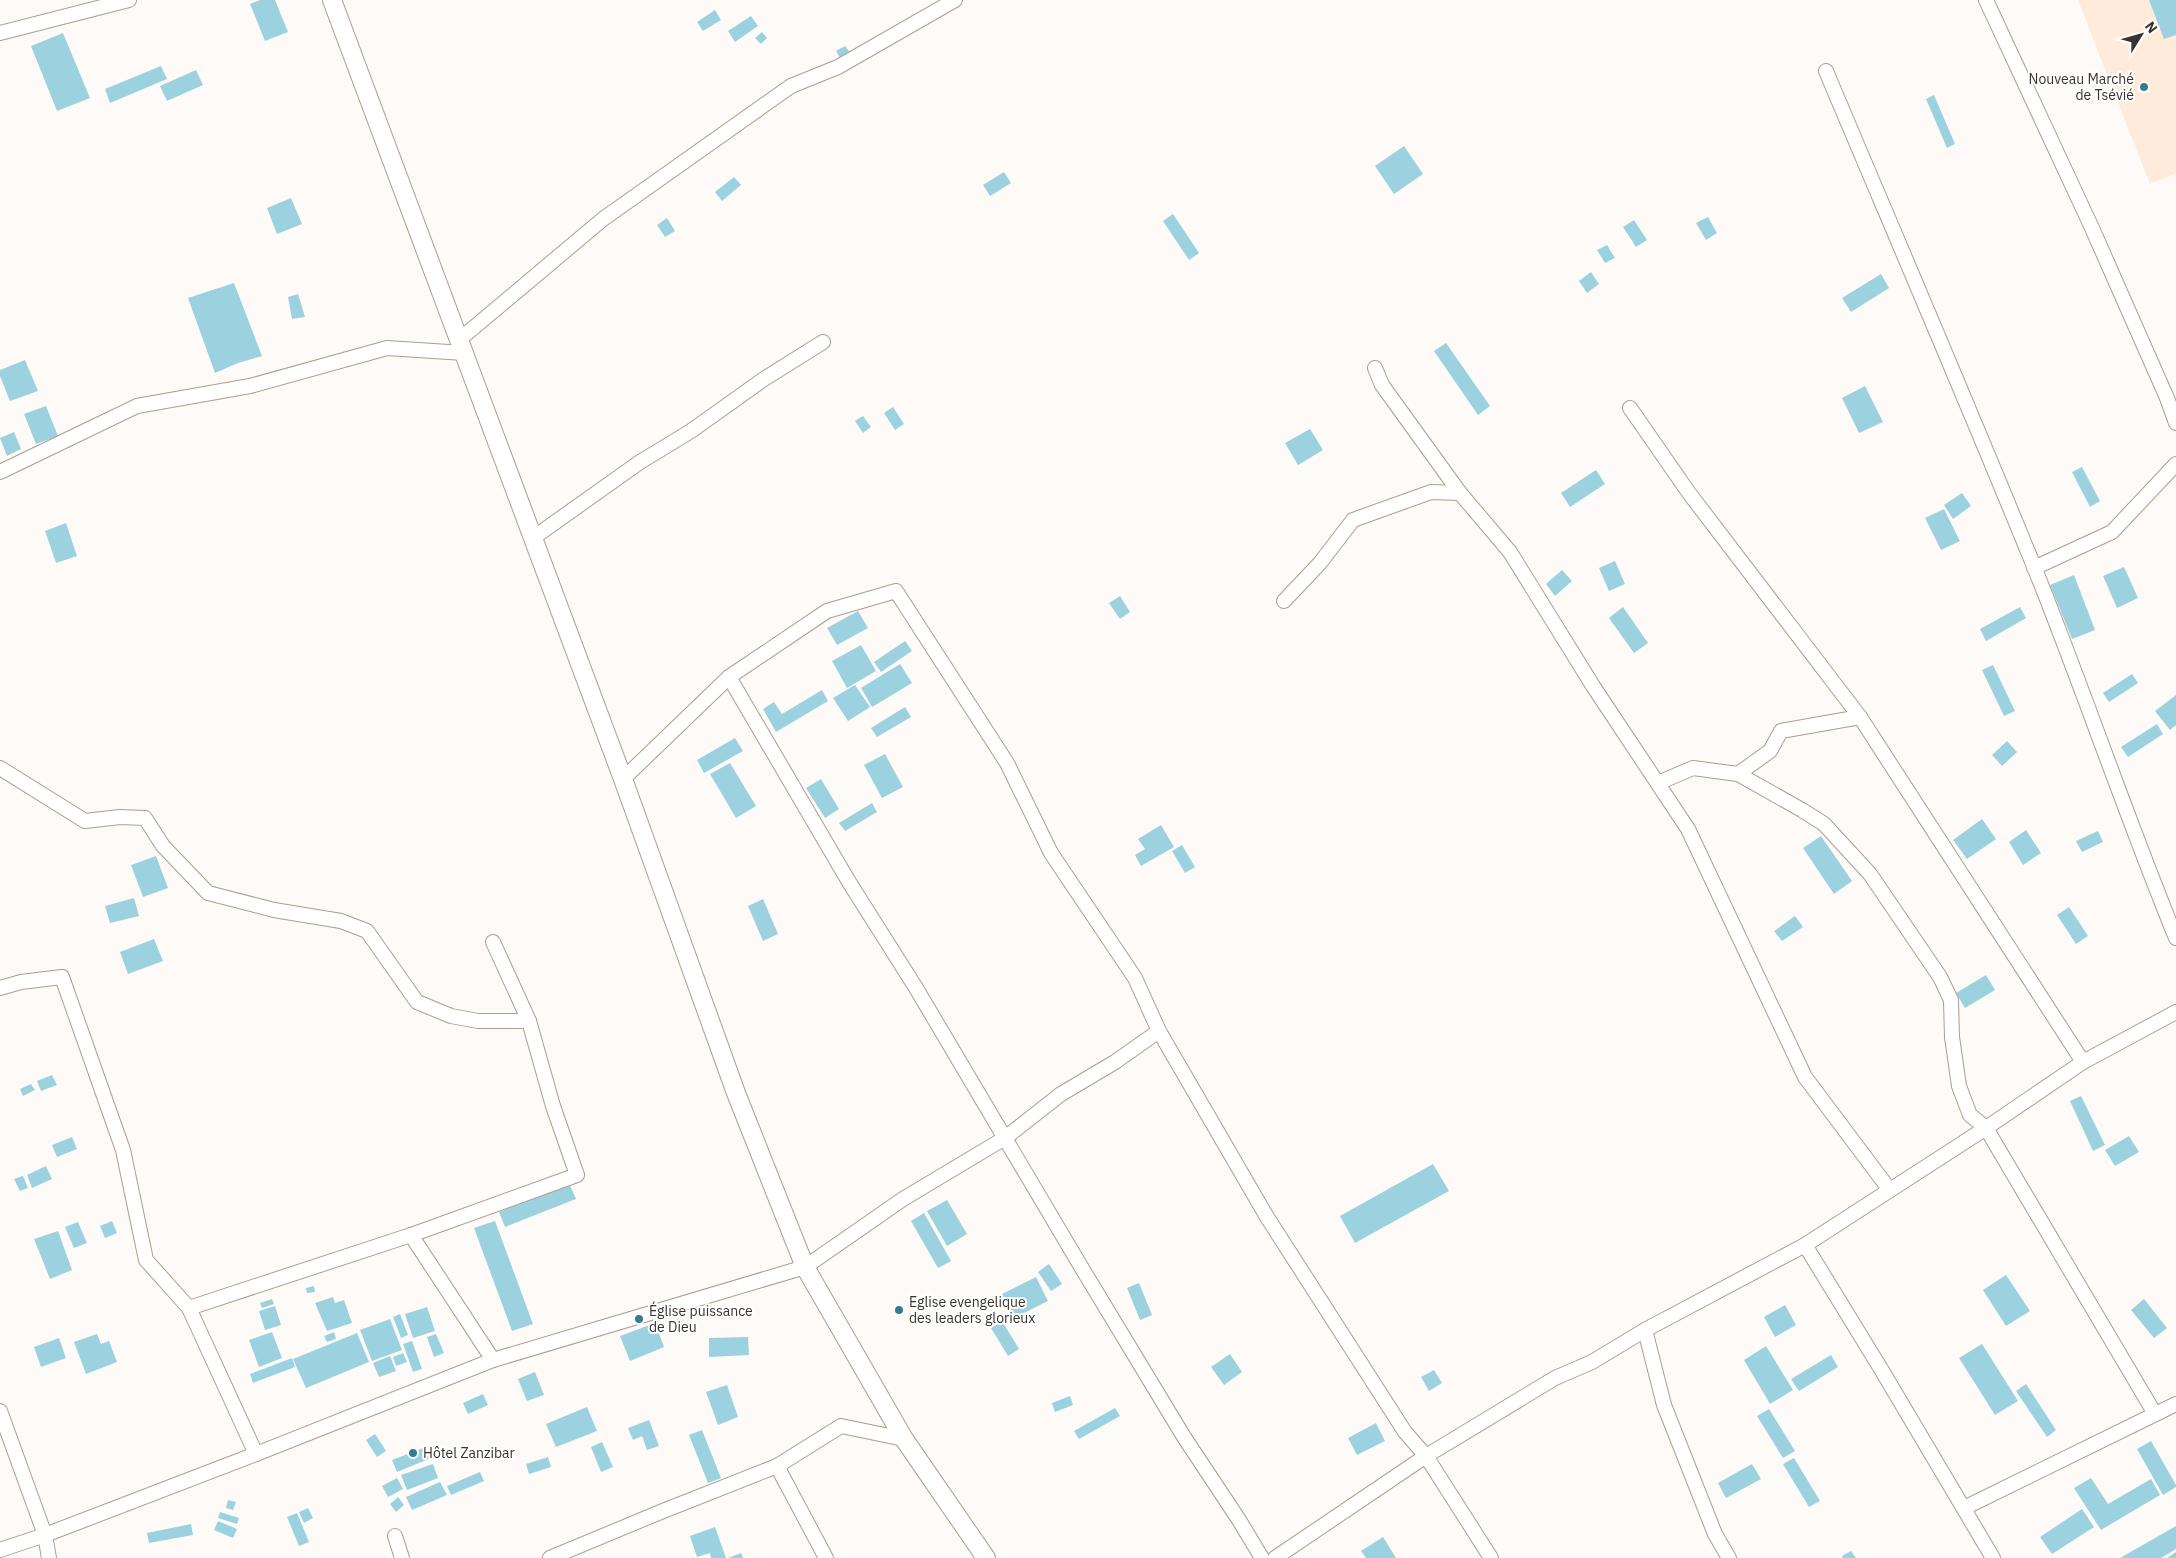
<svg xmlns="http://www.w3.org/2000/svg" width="2176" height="1558" font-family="'IBM Plex Sans',sans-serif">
<rect width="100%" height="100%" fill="#fdfaf7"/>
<!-- built -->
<path fill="#feebdb" d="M2078 0H2176V173L2150 184Z"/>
<!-- building -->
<g fill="#9cd2e0">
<path d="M260 0H275L288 32 265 41 250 4Z"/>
<path d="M2149 0H2176V35L2164 39Z"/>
<path d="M715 10 721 20 703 31 697 22Z"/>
<path d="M751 16 758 26 735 42 728 31Z"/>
<path d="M762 32 767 38 761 44 755 38Z"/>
<path d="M63 33 90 98 57 111 31 46Z"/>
<path d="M845 46 851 54 842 61 836 51Z"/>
<path d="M161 66 167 79 110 103 105 89Z"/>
<path d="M196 70 203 85 167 101 160 86Z"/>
<path d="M1934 95 1955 144 1947 148 1926 99Z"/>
<path d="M1404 146 1423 174 1394 194 1375 166Z"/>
<path d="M1004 172 1011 183 990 196 983 185Z"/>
<path d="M734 177 741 185 722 201 715 192Z"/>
<path d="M291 198 302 224 277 234 267 208Z"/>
<path d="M1173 214 1199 253 1189 260 1163 221Z"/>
<path d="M1708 217 1717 233 1706 240 1696 223Z"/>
<path d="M667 218 675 231 665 237 657 225Z"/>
<path d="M1634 220 1647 240 1636 247 1623 227Z"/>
<path d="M1607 245 1615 258 1605 263 1597 250Z"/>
<path d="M1591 272 1599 284 1587 293 1579 281Z"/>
<path d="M1881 274 1889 288 1851 312 1842 298Z"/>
<path d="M234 283 262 356 238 363 215 373 188 298Z"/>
<path d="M298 294 305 317 292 319 288 297Z"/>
<path d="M1446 343 1490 406 1478 415 1434 351Z"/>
<path d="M25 360 38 391 10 401 0 376V370Z"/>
<path d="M1865 386 1883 422 1859 433 1842 398Z"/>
<path d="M46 406 58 436 36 444 24 414Z"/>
<path d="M893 407 904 424 895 430 884 413Z"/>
<path d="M863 416 871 427 863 433 855 421Z"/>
<path d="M1310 429 1323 450 1298 465 1285 443Z"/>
<path d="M14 432 21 449 7 456 0 438Z"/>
<path d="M2082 467 2100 501 2090 507 2072 472Z"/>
<path d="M1596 470 1605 484 1570 507 1561 493Z"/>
<path d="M1962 493 1971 506 1953 519 1944 505Z"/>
<path d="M1944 509 1960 541 1941 550 1925 518Z"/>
<path d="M66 523 77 556 56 563 45 531Z"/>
<path d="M1615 561 1625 584 1609 591 1599 568Z"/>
<path d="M2124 567 2138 598 2117 608 2103 576Z"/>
<path d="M1562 570 1572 581 1555 596 1546 584Z"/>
<path d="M2074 575 2095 630 2072 639 2050 585Z"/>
<path d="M1120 596 1130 612 1120 619 1109 603Z"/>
<path d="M1623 607 1648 643 1634 653 1609 618Z"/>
<path d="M2020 607 2026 618 1986 641 1980 629Z"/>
<path d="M858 611 868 628 837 645 827 628Z"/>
<path d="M905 641 912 651 881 672 874 662Z"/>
<path d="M861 645 876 671 847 688 832 661Z"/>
<path d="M900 664 912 683 872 707 861 688Z"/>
<path d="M1993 665 2015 711 2004 716 1982 670Z"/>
<path d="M2132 674 2138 683 2109 702 2103 693Z"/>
<path d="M855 685 870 707 848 721 833 698Z"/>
<path d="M822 690 828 701 776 732 763 709 774 702 782 714Z"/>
<path d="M2176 695V725L2170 730 2155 711Z"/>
<path d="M905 707 911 717 877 737 871 728Z"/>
<path d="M2157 724 2163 734 2128 757 2121 747Z"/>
<path d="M735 738 743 751 704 773 697 760Z"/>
<path d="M2007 741 2017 752 2002 766 1992 755Z"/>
<path d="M885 754 903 787 882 798 864 765Z"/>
<path d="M730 763 756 806 736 818 710 774Z"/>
<path d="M821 779 839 809 825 818 806 788Z"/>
<path d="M872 803 877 812 845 831 839 823Z"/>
<path d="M1982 819 1996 839 1967 859 1953 840Z"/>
<path d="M1161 825 1174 847 1141 866 1135 855 1145 849 1138 839Z"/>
<path d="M2026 830 2041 853 2023 865 2009 842Z"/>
<path d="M2098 831 2103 842 2082 852 2076 841Z"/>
<path d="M1821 836 1852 881 1834 894 1803 848Z"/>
<path d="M1182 845 1195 867 1185 873 1172 851Z"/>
<path d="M156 856 168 888 143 897 131 865Z"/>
<path d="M134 898 139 916 110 923 105 906Z"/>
<path d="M763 899 778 934 763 941 748 906Z"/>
<path d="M2069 907 2088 936 2076 944 2057 915Z"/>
<path d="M1795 916 1803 927 1782 941 1774 931Z"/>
<path d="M154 939 163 961 128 974 120 952Z"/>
<path d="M1986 975 1995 990 1965 1008 1956 993Z"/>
<path d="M52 1075 57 1085 41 1091 37 1081Z"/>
<path d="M31 1084 35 1090 23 1096 20 1089Z"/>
<path d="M2081 1096 2105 1145 2093 1151 2070 1101Z"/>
<path d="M2129 1136 2139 1152 2115 1166 2105 1150Z"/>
<path d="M72 1137 77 1149 57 1157 52 1145Z"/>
<path d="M1433 1164 1449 1191 1355 1243 1340 1216Z"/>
<path d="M46 1166 52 1179 32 1188 27 1175Z"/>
<path d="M23 1176 28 1188 20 1191 14 1179Z"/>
<path d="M569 1183 576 1199 505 1227 499 1212Z"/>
<path d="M947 1200 967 1234 947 1246 927 1211Z"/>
<path d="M924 1213 951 1261 938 1268 911 1221Z"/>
<path d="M112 1221 117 1233 105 1238 100 1226Z"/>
<path d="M495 1221 533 1324 512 1331 474 1228Z"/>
<path d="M78 1222 87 1243 74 1248 65 1227Z"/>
<path d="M58 1231 72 1270 50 1279 34 1239Z"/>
<path d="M1049 1264 1062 1284 1051 1291 1038 1272Z"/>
<path d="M2006 1275 2030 1311 2006 1326 1983 1290Z"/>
<path d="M1036 1277 1048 1301 1014 1318 1002 1294Z"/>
<path d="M1139 1283 1152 1315 1140 1320 1127 1288Z"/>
<path d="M314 1286 315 1292 307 1293 306 1288Z"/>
<path d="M333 1297 335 1303 344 1300 352 1323 327 1331 315 1303Z"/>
<path d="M272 1299 274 1304 262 1308 260 1303Z"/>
<path d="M2144 1299 2167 1328 2154 1338 2131 1310Z"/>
<path d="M1785 1305 1796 1325 1775 1337 1764 1317Z"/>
<path d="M275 1306 281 1325 265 1330 259 1311Z"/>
<path d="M427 1307 435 1331 413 1338 405 1314Z"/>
<path d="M400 1314 408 1335 401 1338 393 1317Z"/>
<path d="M390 1319 402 1350 372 1361 360 1330Z"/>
<path d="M1002 1321 1019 1349 1008 1356 991 1328Z"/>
<path d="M655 1323 664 1347 630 1361 620 1336Z"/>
<path d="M272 1332 282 1358 259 1367 249 1340Z"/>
<path d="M334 1332 336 1339 327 1342 324 1336Z"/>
<path d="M357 1333 369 1362 306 1388 293 1359Z"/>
<path d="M97 1334 101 1344 109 1341 117 1362 86 1374 74 1342Z"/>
<path d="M436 1334 444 1353 434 1357 427 1337Z"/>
<path d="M748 1337 749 1355 709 1357V1338Z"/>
<path d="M59 1338 66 1358 41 1367 34 1347Z"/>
<path d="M412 1341 422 1369 413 1372 403 1344Z"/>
<path d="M1982 1344 2018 1401 1995 1415 1959 1358Z"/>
<path d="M1766 1346 1793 1390 1770 1404 1744 1360Z"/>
<path d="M403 1353 407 1362 396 1366 393 1357Z"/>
<path d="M1230 1354 1242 1372 1224 1385 1211 1367Z"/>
<path d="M1831 1355 1838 1367 1799 1391 1791 1379Z"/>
<path d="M390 1356 396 1371 379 1377 373 1363Z"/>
<path d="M292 1358 295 1367 253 1383 250 1374Z"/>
<path d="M1434 1370 1442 1383 1429 1391 1421 1377Z"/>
<path d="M535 1372 544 1395 527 1401 518 1379Z"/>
<path d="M2026 1384 2056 1430 2047 1437 2016 1391Z"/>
<path d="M727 1385 738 1417 718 1425 706 1392Z"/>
<path d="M483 1394 488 1405 468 1414 463 1403Z"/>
<path d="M1070 1396 1073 1405 1055 1412 1052 1403Z"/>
<path d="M587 1407 597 1431 556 1447 546 1424Z"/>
<path d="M1115 1408 1120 1416 1079 1439 1074 1431Z"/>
<path d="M1769 1409 1795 1451 1783 1458 1757 1416Z"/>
<path d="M649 1420 659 1446 647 1450 642 1436 633 1440 628 1428Z"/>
<path d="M1376 1423 1385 1441 1357 1455 1348 1438Z"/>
<path d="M702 1430 721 1478 708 1483 689 1435Z"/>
<path d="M375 1434 386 1451 377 1457 366 1440Z"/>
<path d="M2151 1441 2176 1485V1487L2163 1495 2137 1449Z"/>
<path d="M602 1442 613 1467 601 1472 591 1447Z"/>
<path d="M426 1447 431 1458 397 1472 392 1460Z"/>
<path d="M548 1457 551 1467 529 1474 526 1464Z"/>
<path d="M1794 1458 1820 1501 1809 1507 1783 1464Z"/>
<path d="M433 1464 438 1478 407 1490 401 1475Z"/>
<path d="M1752 1464 1761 1479 1726 1498 1718 1483Z"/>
<path d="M480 1472 484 1481 451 1495 447 1486Z"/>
<path d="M397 1478 403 1489 388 1497 382 1486Z"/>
<path d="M2091 1478 2108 1504 2151 1479 2160 1495 2101 1530 2074 1488Z"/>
<path d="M440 1482 447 1495 412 1510 406 1497Z"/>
<path d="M398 1497 404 1505 396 1512 390 1504Z"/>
<path d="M228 1500 236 1502 233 1510 226 1508Z"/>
<path d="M308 1508 313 1518 304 1523 299 1512Z"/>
<path d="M2082 1509 2094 1527 2052 1554 2040 1537Z"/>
<path d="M220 1512 239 1518 237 1524 218 1518Z"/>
<path d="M297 1513 309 1542 299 1546 287 1517Z"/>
<path d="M218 1521 237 1529 233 1538 214 1530Z"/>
<path d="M191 1524 193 1535 149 1543 147 1533Z"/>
<path d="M2176 1526V1549L2161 1558H2120Z"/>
<path d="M715 1527 726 1558H711L710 1553 697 1557 690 1536Z"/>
<path d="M1383 1537 1396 1558H1366L1361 1551Z"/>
<path d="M1851 1551 1856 1558H1843L1842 1556Z"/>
<path d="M2176 1552V1558H2167Z"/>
<path d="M741 1553 743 1558H728Z"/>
</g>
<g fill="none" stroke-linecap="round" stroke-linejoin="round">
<!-- minor casing -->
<g stroke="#ad9d8f" stroke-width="16">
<g id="minor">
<path d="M1986 0 2092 228 2167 398 2176 423"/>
<path d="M0 33 129 0"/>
<path d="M1826 71C1896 237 1967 402 2035 569 2084 691 2126 816 2176 938"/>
<path d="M459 340 603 219 791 86 838 67 955 0"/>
<path d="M1375 368 1382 385 1460 493 1510 552 1593 686 1688 829 1805 1077 1889 1189"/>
<path d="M1630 408 1689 493 1860 717 2083 1062"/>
<path d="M0 472 137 406 250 386 387 348 464 353"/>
<path d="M533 538 640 462 691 431 764 379 823 342"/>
<path d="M2034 568 2112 532 2176 464"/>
<path d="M1284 601 1320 563 1353 520 1431 492 1460 493"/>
<path d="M729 677 849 882 916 988 1083 1270 1184 1437 1239 1520 1262 1558"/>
<path d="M0 768 85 821 120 817 145 818 163 846 208 893 274 910 341 921 367 931 417 1002 451 1016 478 1021H529"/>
<path d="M1738 774 1802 810 1824 824 1870 874 1940 977 1951 1000 1952 1037 1959 1086 1970 1115 1986 1128 2155 1414"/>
<path d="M623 779 729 677 827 611 896 591 1007 763 1051 853 1135 978 1159 1031 1267 1217 1405 1432 1426 1456 1491 1558"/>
<path d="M1658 783 1693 768 1738 774 1770 751 1781 731 1860 717"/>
<path d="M0 988 21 982 62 977 123 1150 146 1260 189 1308 411 1235 493 1360"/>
<path d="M411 1235 577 1175 553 1106 529 1021 493 942"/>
<path d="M1805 1245 1881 1369 1993 1558"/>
<path d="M189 1308 256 1454"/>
<path d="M1645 1330 1664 1405 1715 1534 1729 1558"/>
<path d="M0 1411 45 1535 49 1558"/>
<path d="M777 1466 826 1558"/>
<path d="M1964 1508 2176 1404"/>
<path d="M395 1536 402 1558"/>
<path d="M0 1550 45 1535 256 1454 493 1360 805 1267 903 1199 1005 1138 1061 1094 1115 1062 1159 1031"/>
<path d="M550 1558 663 1511 777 1466 841 1426 904 1439"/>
<path d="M1275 1558 1426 1456 1555 1378 1592 1362 1645 1330 1805 1245 1986 1128 2083 1062 2176 1012"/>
</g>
</g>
<!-- tertiary casing -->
<g stroke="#ad9d8f" stroke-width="20">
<path id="tertiary" d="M332 0 623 779 736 1093 805 1267 904 1439 986 1558"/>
</g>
<!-- minor -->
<use href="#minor" stroke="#fff" stroke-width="14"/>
<!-- tertiary -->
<use href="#tertiary" stroke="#fff" stroke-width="18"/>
</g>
<!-- markers -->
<g fill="#387b8b" stroke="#fff" stroke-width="2">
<circle cx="2144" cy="87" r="5"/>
<circle cx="899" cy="1310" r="5"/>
<circle cx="639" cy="1319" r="5"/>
<circle cx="413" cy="1453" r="5"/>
</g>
<g text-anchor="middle" stroke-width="4" stroke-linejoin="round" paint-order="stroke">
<!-- poi labels -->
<g font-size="14" fill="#39322d" stroke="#fff" text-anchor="start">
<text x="2134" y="84" text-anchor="end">Nouveau Marché<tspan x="2134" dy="16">de Tsévié</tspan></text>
<text x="909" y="1307">Eglise evengelique<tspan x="909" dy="16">des leaders glorieux</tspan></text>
<text x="649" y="1316">Église puissance<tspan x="649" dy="16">de Dieu</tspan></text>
<text x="423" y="1458">Hôtel Zanzibar</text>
</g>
</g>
<!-- north arrow -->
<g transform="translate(2141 35) rotate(53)" stroke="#ffffff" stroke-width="4" paint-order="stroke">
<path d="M0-4L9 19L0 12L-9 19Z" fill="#39322d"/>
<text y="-8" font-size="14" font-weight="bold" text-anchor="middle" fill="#39322d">N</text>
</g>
</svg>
